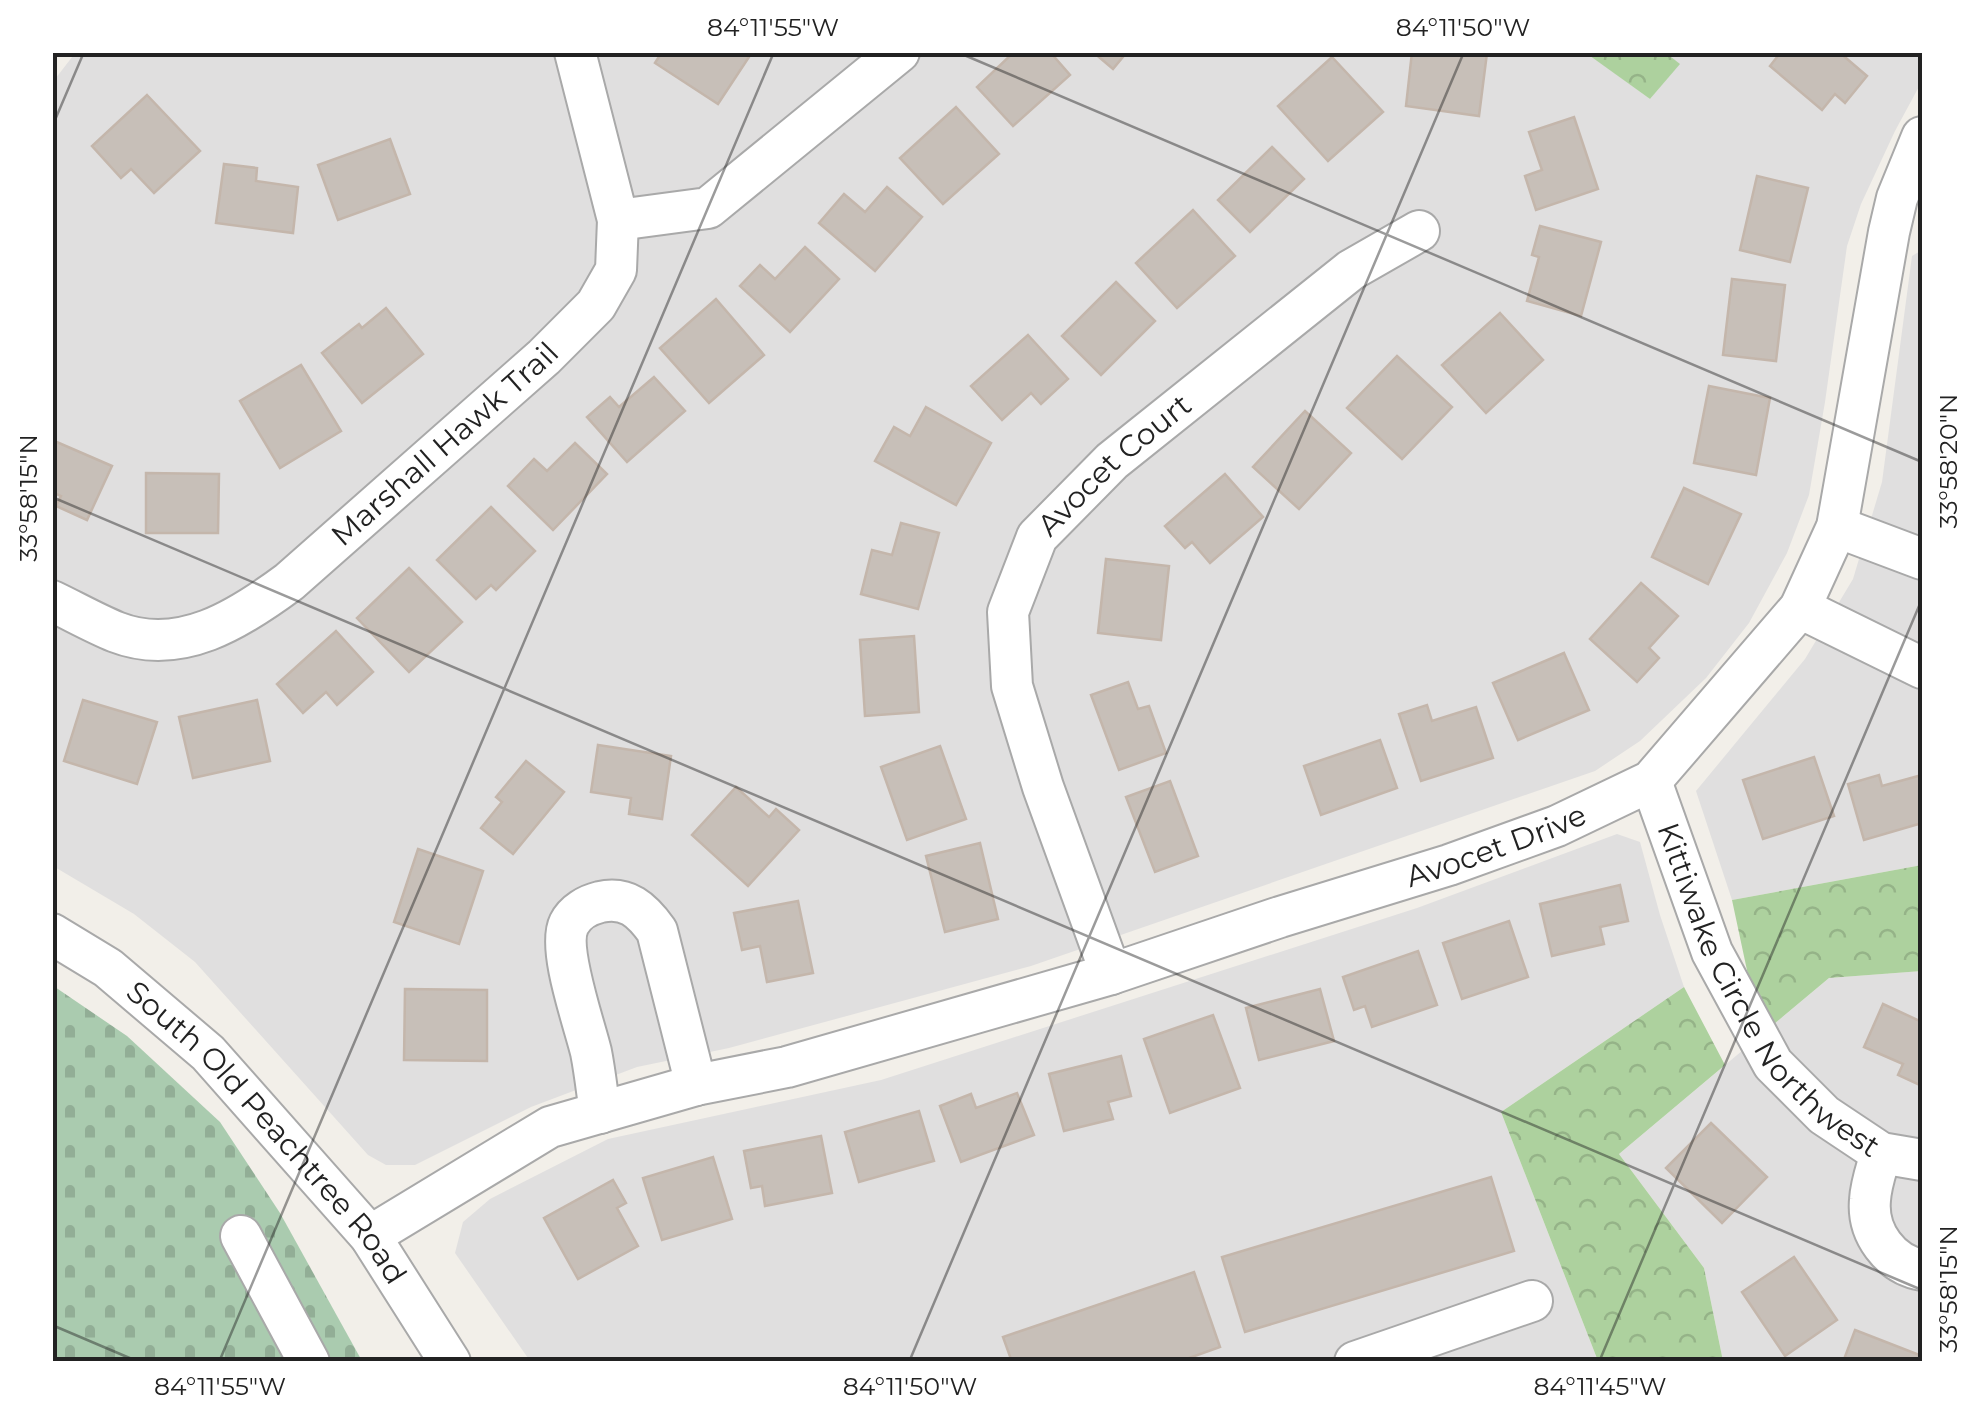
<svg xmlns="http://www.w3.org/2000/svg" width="1975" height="1414" font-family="Montserrat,sans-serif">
<defs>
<pattern id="forest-crowns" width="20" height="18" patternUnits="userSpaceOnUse" patternTransform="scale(2.5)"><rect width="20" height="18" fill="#add19e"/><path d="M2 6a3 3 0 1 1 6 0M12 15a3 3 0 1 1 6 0" fill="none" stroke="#95b388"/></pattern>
<pattern id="cemetery-stones" width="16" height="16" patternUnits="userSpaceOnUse" patternTransform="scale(2.5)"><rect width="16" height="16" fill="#aacbaf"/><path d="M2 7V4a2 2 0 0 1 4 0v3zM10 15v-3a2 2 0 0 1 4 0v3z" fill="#92ae96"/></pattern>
</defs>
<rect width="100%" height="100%" fill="#f2efe9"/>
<!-- residential -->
<g fill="#e0dfdf">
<path d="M76 52H1586L1650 99 1679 64 1666 53H1922V81L1895 131 1861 204 1847 246 1825 402 1809 495 1787 553 1749 623 1706 678 1640 741 1595 771 1031 966 729 1048 637 1067 531 1107 415 1165H386L368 1155 195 962 134 914 53 866 52 83Z"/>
<path d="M1922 250V865L1732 900 1696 791 1805 659 1853 579 1882 482 1912 256Z"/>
<path d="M1617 834 1640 842 1660 915 1684 987 1501 1112 1598 1361H530L455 1253 463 1222 490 1199 608 1139 881 1080 1417 908Z"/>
<path d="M1922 971V1361H1723L1704 1268 1619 1154 1829 978Z"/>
</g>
<!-- forest -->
<g fill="url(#forest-crowns)">
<path d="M1586 53H1666L1680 64 1650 99Z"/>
<path d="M1922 865V971L1829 978 1774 1024 1748 975 1732 900Z"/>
<path d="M1684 987 1725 1065 1619 1154 1704 1268 1723 1361H1598L1501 1112Z"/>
</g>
<!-- cemetery -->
<path fill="url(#cemetery-stones)" d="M52 985 127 1036 220 1122 280 1213 362 1361H53Z"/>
<!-- building -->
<g fill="#c7bfb8" stroke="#c4b6ab" stroke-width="2.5">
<path d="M662 52H749L751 54 718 104 655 63Z"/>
<path d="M1014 52H1050L1070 75 1013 126 977 87Z"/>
<path d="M1093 52H1127L1113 69Z"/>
<path d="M1412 52 1487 53 1479 116 1406 106Z"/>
<path d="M1781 52H1839L1867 76 1845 103 1835 94 1822 110 1770 66Z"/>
<path d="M1332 57 1383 112 1328 161 1278 106Z"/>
<path d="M147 95 200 151 154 193 131 169 121 178 92 146Z"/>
<path d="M956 107 999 154 943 204 900 158Z"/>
<path d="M1574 117 1598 189 1536 210 1525 176 1542 170 1529 132Z"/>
<path d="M390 139 410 194 338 220 318 165Z"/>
<path d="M1272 147 1304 179 1250 232 1218 200Z"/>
<path d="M224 164 257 168 256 181 298 187 293 233 216 223Z"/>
<path d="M1757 176 1808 188 1790 262 1740 250Z"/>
<path d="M887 187 922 217 875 271 819 223 844 194 865 212Z"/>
<path d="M1193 210 1235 256 1177 308 1136 263Z"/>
<path d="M1540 226 1601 242 1581 316 1527 301 1539 257 1532 255Z"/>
<path d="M805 247 839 279 790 332 740 286 760 265 775 279Z"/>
<path d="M1732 279 1785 285 1776 361 1723 355Z"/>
<path d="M1116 282 1155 321 1101 375 1062 336Z"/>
<path d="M716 299 764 355 709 403 660 348Z"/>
<path d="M386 308 423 354 362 403 322 353 359 324 362 328Z"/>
<path d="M1500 313 1543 360 1486 413 1442 365Z"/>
<path d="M1028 335 1068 379 1041 404 1031 393 1002 420 971 386Z"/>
<path d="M1397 356 1452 407 1402 459 1347 408Z"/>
<path d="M301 365 341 431 280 468 240 401Z"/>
<path d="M654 377 685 411 627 462 587 417 610 397 619 407Z"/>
<path d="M1709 386 1770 398 1756 475 1694 463Z"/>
<path d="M926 407 991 443 956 505 875 461 894 427 910 436Z"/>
<path d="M1305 411 1351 453 1299 509 1253 467Z"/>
<path d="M52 440 112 466 87 520 56 506 61 496 52 492Z"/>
<path d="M575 443 607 474 553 530 508 486 534 459 547 471Z"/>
<path d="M146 473 219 474 218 533H146Z"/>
<path d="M1225 474 1263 517 1210 563 1192 542 1185 548 1165 526Z"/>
<path d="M1684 488 1741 514 1708 584 1652 557Z"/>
<path d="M491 507 535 551 496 590 491 585 476 599 437 560Z"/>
<path d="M901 523 939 533 918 609 861 594 872 550 892 555Z"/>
<path d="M1106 559 1169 566 1161 640 1098 633Z"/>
<path d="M409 568 462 622 409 672 357 618Z"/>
<path d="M1641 583 1678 616 1649 648 1659 658 1637 682 1590 639Z"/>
<path d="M336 631 373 672 337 705 326 692 303 713 277 684Z"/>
<path d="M914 636 919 712 865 716 860 640Z"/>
<path d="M1564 653 1589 710 1518 740 1493 683Z"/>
<path d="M1128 682 1138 709 1149 706 1166 753 1119 770 1091 695Z"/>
<path d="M83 700 157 722 137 784 64 761Z"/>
<path d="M257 700 270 761 193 778 179 717Z"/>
<path d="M1427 705 1432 721 1476 707 1493 758 1421 781 1399 714Z"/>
<path d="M1380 740 1397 788 1321 815 1304 766Z"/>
<path d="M598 745 671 756 662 819 629 814 631 798 591 792Z"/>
<path d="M940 746 966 819 907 840 881 767Z"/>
<path d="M1814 757 1834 816 1763 839 1743 780Z"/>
<path d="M526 761 564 792 513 854 481 828 502 802 496 797Z"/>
<path d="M1879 775 1882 786 1922 775V823L1864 840 1848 784Z"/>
<path d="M1170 781 1198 856 1155 872 1126 797Z"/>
<path d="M736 787 769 817 776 809 799 830 748 886 692 835Z"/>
<path d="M980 843 998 919 945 932 926 856Z"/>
<path d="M418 849 483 871 459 944 394 922Z"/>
<path d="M1620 885 1628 921 1600 927 1604 944 1552 956 1540 904Z"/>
<path d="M798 901 813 973 767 982 760 946 742 950 734 913Z"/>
<path d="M1509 921 1528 977 1462 999 1443 943Z"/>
<path d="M1418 951 1437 1005 1372 1027 1365 1006 1354 1010 1343 977Z"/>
<path d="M405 989 487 990V1061L404 1060Z"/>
<path d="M1320 989 1334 1041 1259 1060 1246 1008Z"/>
<path d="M1883 1004 1922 1022V1086L1898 1075 1903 1064 1864 1047Z"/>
<path d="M1213 1015 1240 1088 1170 1113 1144 1039Z"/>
<path d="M1121 1056 1131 1096 1108 1102 1113 1119 1064 1131 1049 1074Z"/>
<path d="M1017 1093 1034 1135 961 1162 940 1106 971 1094 976 1108Z"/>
<path d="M919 1111 934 1161 859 1182 845 1132Z"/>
<path d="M1711 1123 1767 1177 1722 1223 1666 1168Z"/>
<path d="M821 1136 832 1193 765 1206 762 1186 751 1188 744 1151Z"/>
<path d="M713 1157 732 1219 662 1240 643 1178Z"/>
<path d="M1491 1177 1514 1251 1245 1332 1222 1257Z"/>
<path d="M613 1180 626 1203 617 1208 638 1246 578 1279 544 1218Z"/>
<path d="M1794 1257 1837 1320 1785 1356 1742 1292Z"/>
<path d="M1194 1272 1220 1347 1178 1362H1012L1003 1337Z"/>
<path d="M1855 1330 1922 1356 1920 1362H1843Z"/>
</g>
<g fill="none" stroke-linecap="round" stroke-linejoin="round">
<!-- minor casing -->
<g stroke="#a9a9a9" stroke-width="44">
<g id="minor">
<path d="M618 220 708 208 899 52"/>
<path d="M1837 527 1922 559"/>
<path id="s1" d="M52 601C73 611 94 623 116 632 180 657 239 619 289 582L544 357 596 305 616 270 618 220 575 52"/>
<path d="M1800 608 1922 668"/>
<path id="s2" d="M1651 781 1712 952 1773 1064 1824 1115 1881 1153 1922 1160"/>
<path id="s3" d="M52 934 108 968 208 1053 370 1236 450 1362"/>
<path id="s4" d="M1111 974 1043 787 1012 686 1008 612 1037 537 1112 461 1351 270 1419 231"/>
<path d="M600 1113C597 1092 595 1072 591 1052 584 1023 557 948 569 924 575 912 588 905 600 902 627 896 642 910 657 931L696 1085"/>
<path d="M1881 1153C1877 1168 1871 1183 1870 1200 1867 1233 1890 1264 1922 1270"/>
<path d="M241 1236 309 1362"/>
<path id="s5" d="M370 1236 550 1127 696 1085 787 1067 1111 974 1280 917 1449 865 1557 826 1651 781 1800 608 1837 527 1889 232 1897 198 1922 137"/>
<path d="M1355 1362 1532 1301"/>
</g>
</g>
<!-- minor -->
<use href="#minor" stroke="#fff" stroke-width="40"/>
</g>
<!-- ticks -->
<path fill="none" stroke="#222" stroke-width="2.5" stroke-opacity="0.45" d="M957 52 1922 462M52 127 84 52M52 497 1922 1290M52 1325 139 1362M219 1362 774 52M909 1362 1464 52M1599 1362 1922 599"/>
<g text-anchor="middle" stroke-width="8" stroke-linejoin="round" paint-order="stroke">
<!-- street labels -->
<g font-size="30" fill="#222" stroke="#fff">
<text dy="10" stroke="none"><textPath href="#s1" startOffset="468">Marshall Hawk Trail</textPath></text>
<text dy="10" stroke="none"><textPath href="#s4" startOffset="565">Avocet Court</textPath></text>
<text dy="10" stroke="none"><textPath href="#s5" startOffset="1198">Avocet Drive</textPath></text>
<text dy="10" stroke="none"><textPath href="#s2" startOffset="245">Kittiwake Circle Northwest</textPath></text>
<text dy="10" stroke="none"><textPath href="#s3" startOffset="295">South Old Peachtree Road</textPath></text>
</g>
</g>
<!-- border -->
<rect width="1975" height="1414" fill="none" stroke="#ffffff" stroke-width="110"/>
<rect x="55" y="55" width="1865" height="1304" fill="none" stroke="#222" stroke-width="4"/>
<g font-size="25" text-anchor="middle" fill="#222">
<text x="773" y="36">84°11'55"W</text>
<text x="1463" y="36">84°11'50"W</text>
<text transform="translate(1948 461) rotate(-90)" y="9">33°58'20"N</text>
<text transform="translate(28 498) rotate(-90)" y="9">33°58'15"N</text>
<text transform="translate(1948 1289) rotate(-90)" y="9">33°58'15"N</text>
<text x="220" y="1395">84°11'55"W</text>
<text x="910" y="1395">84°11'50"W</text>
<text x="1600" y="1395">84°11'45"W</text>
</g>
</svg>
